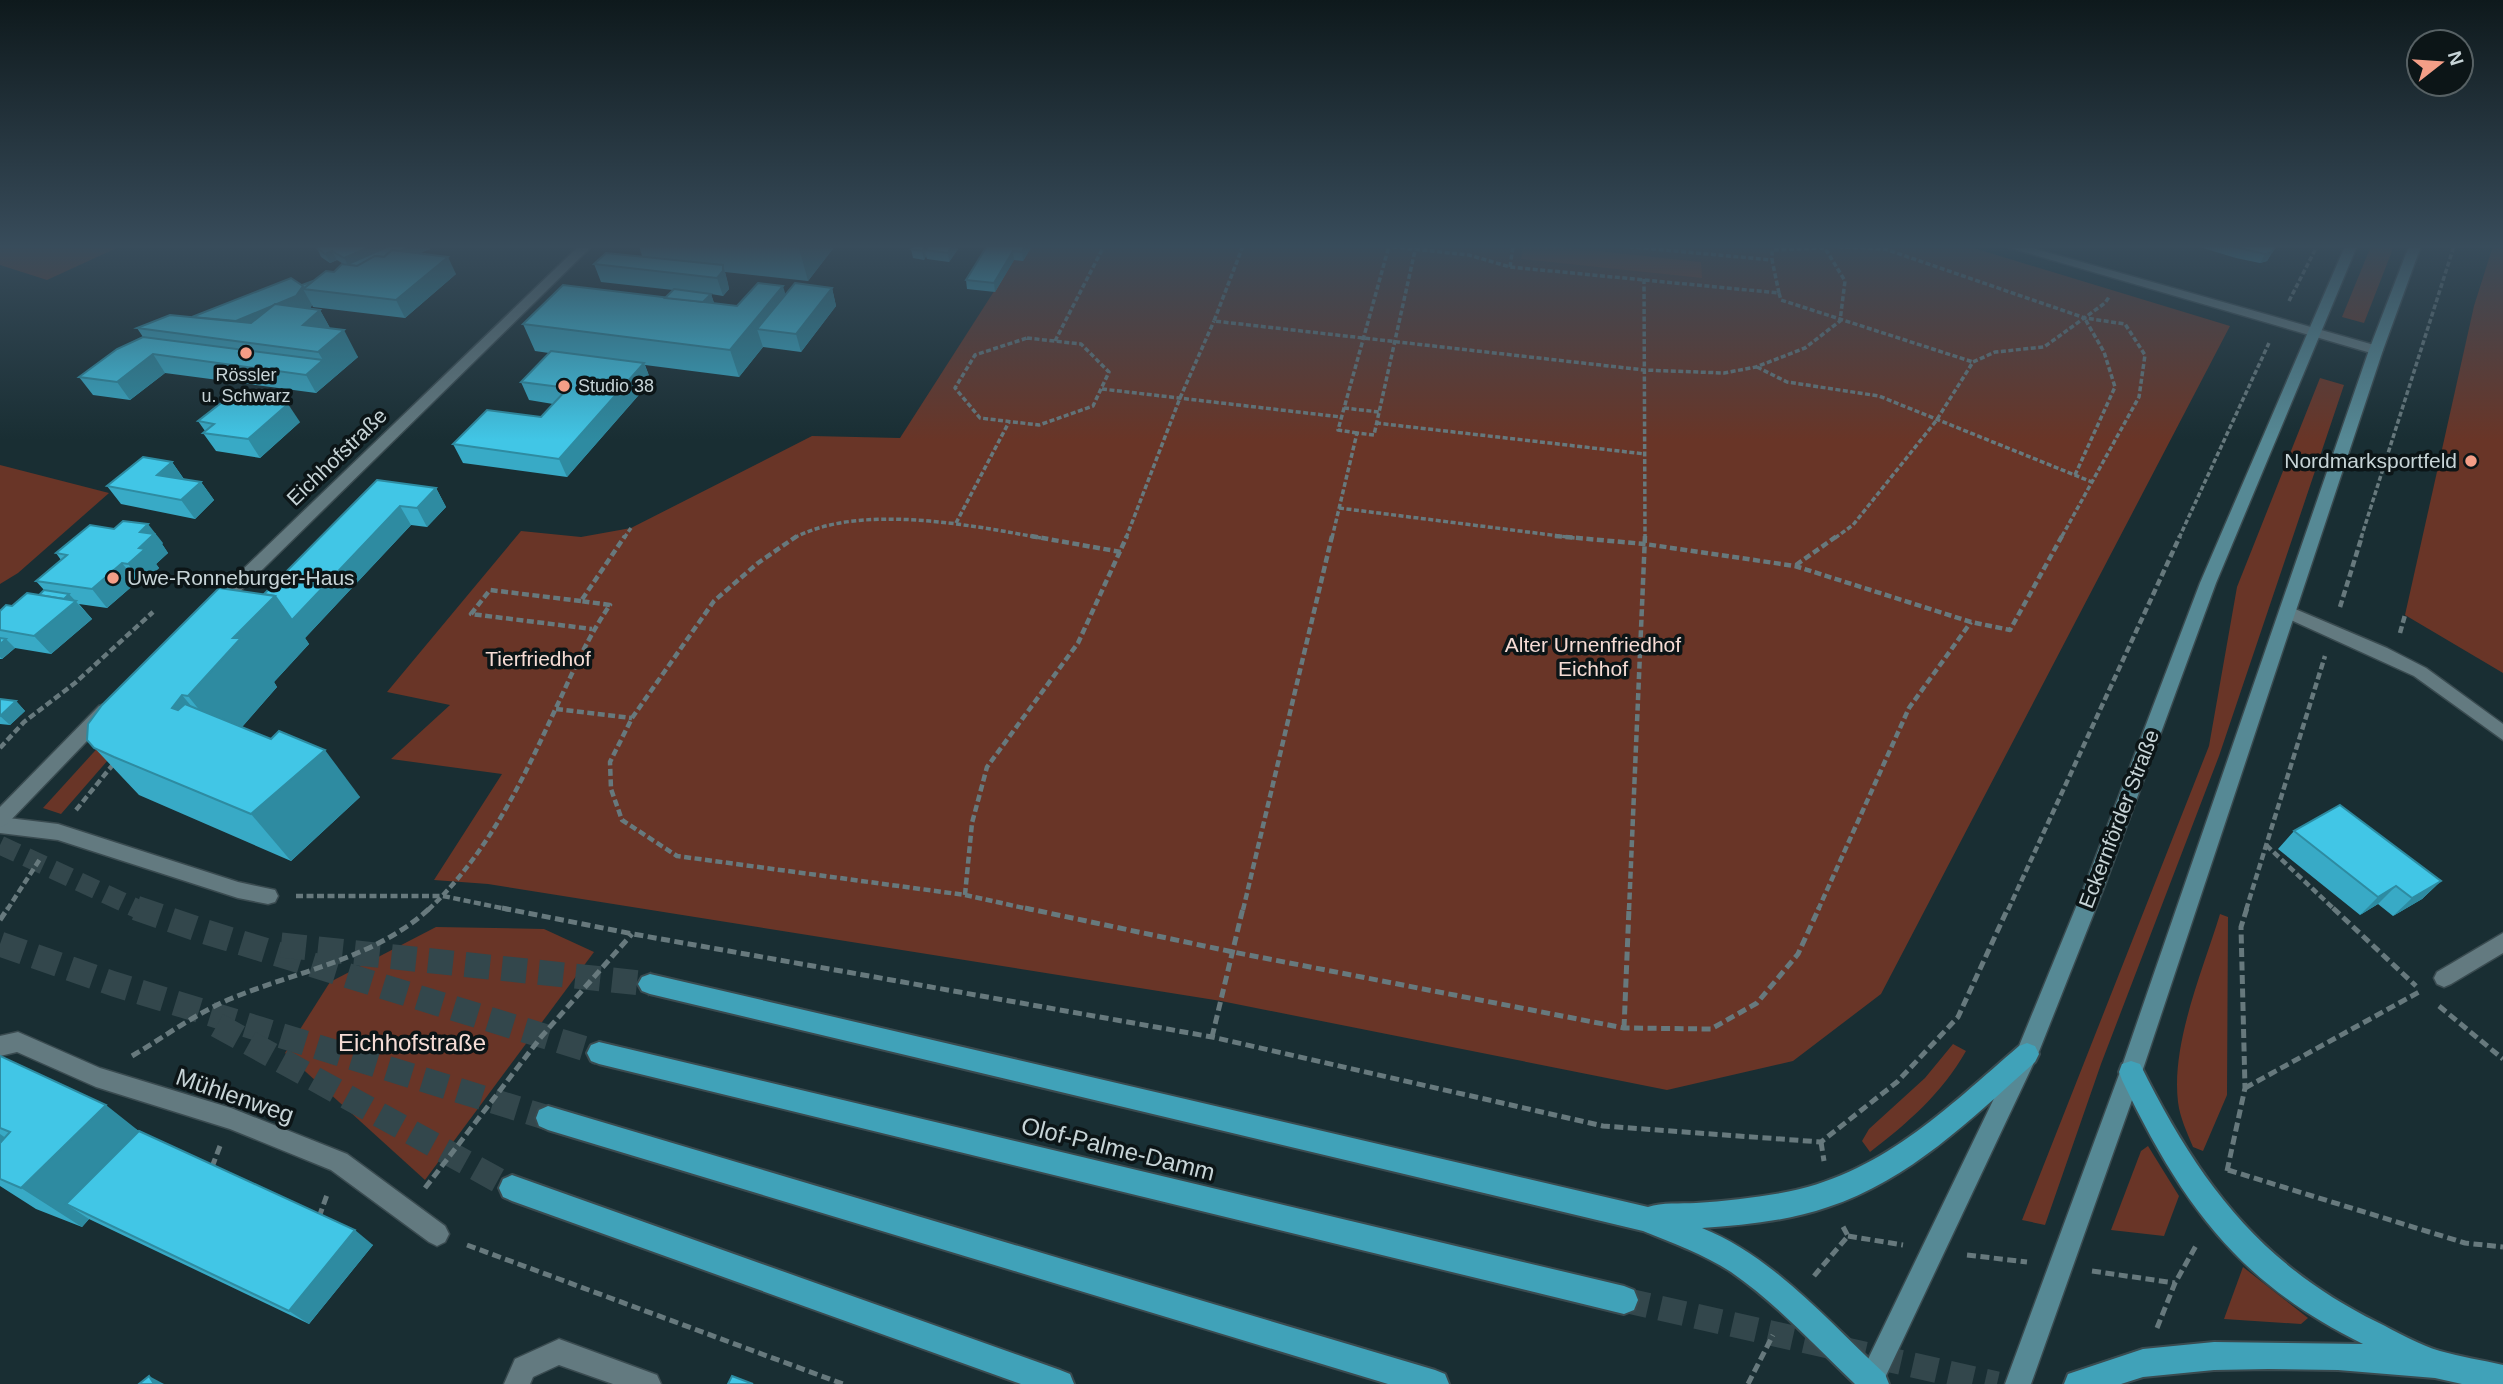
<svg xmlns="http://www.w3.org/2000/svg" width="2503" height="1384" font-family="Helvetica,sans-serif">
<rect width="100%" height="100%" fill="#192e33"/>
<!-- green -->
<g fill="#693527">
<path d="M0 246H121L47 280 0 265Z"/>
<path d="M1023 246H1967L2230 326 1881 994 1793 1061 1667 1090 1221 1001 488 884 434 880 502 774 391 759 450 705 387 692 521 531 581 537 631 528 812 436 900 438Z"/>
<path d="M2371 246H2394L2364 323 2342 317Z"/>
<path d="M2493 246H2503V673L2405 615 2474 306Z"/>
<path d="M2320 378 2344 385 2219 756 2101 1064 2045 1225 2022 1220 2209 746 2237 587Z"/>
<path d="M0 465 109 493 18 573 0 584Z"/>
<path d="M103 742 115 752 61 814 43 808Z"/>
<path d="M2220 914 2228 917 2227 1095 2203 1151 2193 1147C2187 1132 2180 1118 2178 1102 2171 1043 2203 970 2220 914Z"/>
<path d="M436 927 544 929 594 952 425 1180 285 1053 330 982Z"/>
<path d="M1953 1044 1966 1051C1942 1093 1908 1123 1870 1152L1862 1141 1869 1129 1925 1078Z"/>
<path d="M2148 1146 2179 1196 2164 1236 2111 1230 2141 1151Z"/>
<path d="M2243 1267 2308 1318 2301 1324 2224 1319Z"/>
</g>
<!-- water -->
<path fill="#8d3922" d="M1523 246H1550L1701 262 1702 278 1521 259Z"/>
<g fill="none" stroke-linecap="round" stroke-linejoin="round">
<!-- trunk-tunnel-far1 -->
<path stroke="#33474c" stroke-width="19" stroke-dasharray="19 10" stroke-linecap="butt" d="M0 845 140 910"/>
<!-- trunk-tunnel -->
<g stroke="#33474c" stroke-width="25" stroke-dasharray="25 12" stroke-linecap="butt">
<path d="M136 908 206 932 599 1053"/>
<path d="M0 944 114 984 548 1118"/>
<path d="M281 945 650 984"/>
<path d="M217 1025 512 1188"/>
<path d="M1624 1300 1997 1384"/>
</g>
<!-- service casing -->
<g stroke="#3a4b50" stroke-width="3">
<g id="service">
<path d="M2288 606 2387 648 2426 668 2503 724V740L2414 676 2282 616 2280 612 2282 608Z"/>
<path d="M0 817 58 824 238 882 275 890 278 896 275 902 268 904 238 898 58 840 0 833Z"/>
<path d="M2503 933V953L2451 984 2444 987 2437 984 2434 978 2437 972Z"/>
<path d="M18 1032 100 1068 231 1108 347 1154 445 1226 449 1234 445 1242 437 1246 429 1242 331 1170 230 1129 96 1087 17 1052 0 1056V1036Z"/>
<path d="M559 1339 657 1375 661 1384H613L559 1365 533 1377 530 1384H504L515 1359Z"/>
</g>
</g>
<!-- minor casing -->
<g stroke="#3a4b50" stroke-width="3">
<g id="minor">
<path d="M579 246H592L220 611H208L206 607 208 603Z"/>
<path d="M2004 246H2025L2381 347 2383 350 2381 353H2371Z"/>
<path d="M105 704 111 706 114 711 111 716 7 824 0 827V807L99 706Z"/>
</g>
</g>
<!-- secondary casing -->
<g stroke="#3a4b50" stroke-width="3">
<g id="secondary">
<path d="M2345 246H2357L2216 583 2105 885 2038 1054 1882 1384H1856L2017 1051 2085 885 2200 583Z"/>
<path d="M2409 246H2421L2383 350 2142 1072 2031 1384H2005L2120 1072 2369 350Z"/>
</g>
</g>
<!-- trunk casing -->
<g stroke="#3a4b50" stroke-width="4">
<g id="trunk">
<path d="M650 974 1648 1207C1662 1202 1681 1204 1696 1203 1724 1201 1753 1198 1781 1193 1879 1176 1946 1109 2019 1046L2027 1043 2035 1046 2039 1054 2035 1062C1972 1118 1910 1180 1828 1207 1788 1221 1744 1225 1702 1228 1774 1257 1829 1322 1885 1374L1889 1384H1855C1815 1346 1776 1303 1731 1272 1703 1254 1673 1243 1643 1231L650 994 642 991 638 984 642 977Z"/>
<path d="M599 1042 1624 1286 1634 1290 1638 1300 1634 1310 1624 1314 599 1064 591 1061 587 1053 591 1045Z"/>
<path d="M2131 1061 2140 1064C2197 1179 2259 1264 2377 1322 2397 1332 2419 1345 2440 1351 2461 1357 2482 1360 2503 1365V1384H2462L2435 1378 2338 1370 2268 1369 2214 1370 2143 1377 2121 1384H2064L2068 1374 2143 1349 2214 1342 2363 1344C2238 1283 2181 1203 2122 1080L2119 1072 2122 1064Z"/>
<path d="M548 1106 1435 1370 1445 1374 1449 1384H1388L548 1130 539 1126 536 1118 539 1110Z"/>
<path d="M512 1175 1060 1370 1070 1374 1074 1384H1021L512 1201 503 1197 499 1188 503 1179Z"/>
</g>
</g>
<!-- path-far2 -->
<g stroke="#67797d" stroke-width="3.5" stroke-dasharray="5 2.5" stroke-linecap="butt">
<path d="M1243 246 1214 321 1644 370 1724 373 1756 367 1805 348 1840 321 1845 281 1825 248 1772 250V260"/>
<path d="M1385 246 1469 255 1510 267 1779 293 1772 260 1621 246"/>
<path d="M1823 246 1885 249 2085 318 2125 324 2145 355 2139 397 2061 538"/>
<path d="M1510 267 1513 246"/>
<path d="M1644 279 1645 538"/>
<path d="M1779 293 1781 300 1973 362"/>
<path d="M2289 301 2317 246"/>
<path d="M1027 338 1081 344 1109 372 1093 406 1039 425 980 418 955 388 975 355Z"/>
<path d="M1055 341 1104 246"/>
<path d="M1757 367 1787 382 1879 396 2092 482"/>
<path d="M1102 389 1341 417"/>
<path d="M1344 408 1379 412"/>
<path d="M1376 423 1645 454"/>
<path d="M1357 433 1338 430 1389 246"/>
<path d="M2075 475 2115 387 2104 352 2085 319"/>
<path d="M1339 508 1575 538"/>
<path d="M956 523 1009 422"/>
<path d="M624 538 631 528"/>
<path d="M794 538C860 503 970 525 1041 538"/>
<path d="M1126 538 1180 398 1214 321"/>
<path d="M1332 538 1357 433 1374 435 1416 246"/>
<path d="M1835 538 1853 525 1936 421 1973 362 1995 352 2044 347 2105 303 2109 297"/>
<path d="M2179 538 2269 343"/>
<path d="M2361 538 2454 246"/>
</g>
<!-- path-far1 -->
<g stroke="#67797d" stroke-width="4.5" stroke-dasharray="7 3.5" stroke-linecap="butt">
<path d="M797 536 758 563 714 601 632 718 610 762 611 789 622 820 677 856 965 895 1033 910"/>
<path d="M1031 536 1121 552"/>
<path d="M1555 536 1645 544 1795 566 1971 622 2010 630 2062 536"/>
<path d="M1796 565 1837 536"/>
<path d="M581 601 490 590 471 614 592 629"/>
<path d="M2340 607 2362 536"/>
<path d="M2400 633 2405 615"/>
<path d="M556 709 632 718"/>
<path d="M0 748 24 722 75 683 153 612"/>
<path d="M76 810 115 762"/>
<path d="M2266 845 2335 910"/>
<path d="M965 895 972 823 987 767 1078 643 1127 536"/>
<path d="M296 896H443L511 910"/>
<path d="M7 910 40 859"/>
<path d="M428 910C487 855 522 782 555 710 572 674 587 638 610 605L581 601 625 536"/>
<path d="M1243 910 1332 536"/>
<path d="M1629 910 1645 536"/>
<path d="M1818 910 1909 708 1971 622"/>
<path d="M2008 910 2180 536"/>
<path d="M2246 910 2325 656"/>
</g>
<!-- path -->
<g stroke="#67797d" stroke-width="5" stroke-dasharray="9 4.5" stroke-linecap="butt">
<path d="M502 908 633 934 1212 1037 1603 1126 1821 1142 1897 1082 1958 1017 2008 908"/>
<path d="M1025 908 1233 952 1624 1028 1711 1029 1757 1003 1798 954 1819 908"/>
<path d="M2333 908 2416 986"/>
<path d="M0 920 8 908"/>
<path d="M2439 1006 2503 1059"/>
<path d="M1624 1028 1629 908"/>
<path d="M1212 1037 1243 908"/>
<path d="M132 1056C164 1037 195 1014 230 999 297 971 375 959 430 908"/>
<path d="M2245 1088 2419 992"/>
<path d="M1821 1142 1824 1161"/>
<path d="M212 1167 220 1146"/>
<path d="M2228 1170 2465 1243 2503 1247"/>
<path d="M2227 1171 2245 1088 2241 927 2247 908"/>
<path d="M425 1188 541 1037 632 934"/>
<path d="M319 1217 328 1192"/>
<path d="M1848 1236 1903 1245"/>
<path d="M467 1245 843 1384"/>
<path d="M1967 1255 2027 1262"/>
<path d="M2092 1271 2175 1283"/>
<path d="M1814 1276 1848 1236 1841 1223"/>
<path d="M2157 1328 2175 1283 2197 1244"/>
<path d="M1748 1384 1773 1335"/>
</g>
<!-- service -->
<use href="#service" fill="#637a80" fill-rule="evenodd"/>
<!-- minor -->
<use href="#minor" fill="#637a80" fill-rule="evenodd"/>
<!-- secondary -->
<use href="#secondary" fill="#568995" fill-rule="evenodd"/>
<!-- trunk -->
<use href="#trunk" fill="#40a2b9" fill-rule="evenodd"/>
</g>
<!-- wall -->
<g fill="#38aac6">
<path d="M321 246H429L430 249 419 253 456 274 405 318 313 307 312 305 310 309 320 310 330 328 358 357 316 393 165 373 130 400 93 395 79 377 143 337 137 328 192 317 302 285 334 272 345 265 337 260 330 263 321 257 317 248Z"/>
<path d="M639 246H835L808 281 725 272 729 289 723 296 711 294 714 303 713 304 737 306 786 294 832 288 836 306 801 352 763 347 739 377 645 365 651 381 567 477 463 463 453 444 541 417 553 404 529 400 521 382 549 353 535 351 523 324 665 298 673 290 601 282 594 264 642 256Z"/>
<path d="M913 246H958V249L949 262 927 259 926 256 924 260 913 258 911 249Z"/>
<path d="M987 246H1032L1023 261 1014 260 995 292 967 289 966 280Z"/>
<path d="M2196 246H2276L2267 261 2260 263 2236 258Z"/>
<path d="M198 421 300 422 260 458 216 451 203 433 205 431Z"/>
<path d="M172 462 184 479 201 482 214 500 195 519 121 504 107 486Z"/>
<path d="M377 480 436 488 446 507 427 527 411 525 305 638 309 644 274 682 277 687 242 727 360 797 291 861 139 795 87 740 264 594Z"/>
<path d="M163 543 162 544 168 553 156 564 159 568 143 583 137 582 107 608 79 604 92 619 51 654 15 648 2 659H0V611L39 595 44 590 36 581 61 560 56 553Z"/>
<path d="M0 699 16 701 25 711 10 725 0 724Z"/>
<path d="M2294 831 2441 881 2422 899 2393 916 2378 904 2360 915 2278 849Z"/>
<path d="M0 1056 139 1131 373 1245 309 1324 89 1219 82 1227 36 1209 0 1186Z"/>
</g>
<!-- shaded-wall -->
<g fill="#2e8ba1">
<path d="M372 246H397L349 267 344 258Z"/>
<path d="M410 246H429L430 249 354 282 349 273Z"/>
<path d="M800 246H835L808 281 799 248Z"/>
<path d="M926 246H934L925 250 926 256 924 260 922 251Z"/>
<path d="M952 246H958V249L949 262 948 253Z"/>
<path d="M1025 246H1032L1023 261 1022 252Z"/>
<path d="M332 251 337 260 330 263 325 254Z"/>
<path d="M1013 251 1014 260 995 292 994 283Z"/>
<path d="M2272 252 2267 261 2260 263 2265 254Z"/>
<path d="M448 257 456 274 405 318 396 300Z"/>
<path d="M723 265 728 283 729 289 723 296 717 278Z"/>
<path d="M303 286 305 289H303L312 305 306 314 220 328Z"/>
<path d="M783 286 791 313 757 329 763 347 739 377 730 350Z"/>
<path d="M832 288 836 306 801 352 796 334Z"/>
<path d="M711 294 714 303 693 327 690 317Z"/>
<path d="M320 310 335 337 303 325Z"/>
<path d="M344 330 358 357 316 393 306 375 323 360 318 352Z"/>
<path d="M153 354 165 373 130 400 117 382Z"/>
<path d="M644 363 651 381 567 477 559 459Z"/>
<path d="M288 404 300 422 260 458 248 439Z"/>
<path d="M172 462 185 481 157 475Z"/>
<path d="M201 482 214 500 195 519 181 500Z"/>
<path d="M436 488 446 507 427 527 417 508Z"/>
<path d="M400 506 411 525 305 638 309 644 274 682 277 687 227 744 188 696 233 638 275 596Z"/>
<path d="M148 524 163 543 162 544 168 553 156 564 159 568 143 583 128 564 139 548 140 532Z"/>
<path d="M122 563 137 582 107 608 92 589Z"/>
<path d="M69 594 92 619 51 654 34 636 56 606Z"/>
<path d="M6 639 15 648 2 659 0 657V644Z"/>
<path d="M182 695 222 743 172 708Z"/>
<path d="M16 701 25 711 10 725 0 716Z"/>
<path d="M325 750 360 797 291 861 251 814Z"/>
<path d="M2441 881 2422 899 2393 916 2412 898Z"/>
<path d="M2396 886 2378 904 2360 915 2378 897Z"/>
<path d="M106 1105 159 1147 66 1204 89 1219 82 1227 21 1188Z"/>
<path d="M0 1134 36 1159 0 1178Z"/>
<path d="M355 1230 373 1245 309 1324 289 1311Z"/>
<path d="M149 1376 164 1384H154Z"/>
</g>
<!-- building -->
<g fill="#41c6e6" stroke="#2e8ba1" stroke-width="2">
<path d="M321 246H372L344 258 332 251 325 254 317 248Z"/>
<path d="M389 246H410L400 251 392 250 384 257 375 256 357 266 346 265Z"/>
<path d="M913 246H926L922 251 911 249Z"/>
<path d="M928 246H952L948 253 925 250Z"/>
<path d="M987 246H1025L1022 252 1013 251 994 283 966 280Z"/>
<path d="M2231 246H2276L2272 252 2265 254Z"/>
<path d="M392 250 448 257 396 300 303 289 326 271 334 272 342 264 357 266 375 256 384 257Z"/>
<path d="M606 253 723 265V271L717 278 594 264Z"/>
<path d="M291 278 303 286 296 296 236 321 192 317Z"/>
<path d="M313 281 304 288 302 285Z"/>
<path d="M758 283 783 286 730 350 523 324 563 285 737 306Z"/>
<path d="M795 283 832 288 796 334 757 329Z"/>
<path d="M674 289 711 294 703 302 665 298Z"/>
<path d="M275 304 320 310 303 325 344 330 318 352 137 328 170 315 251 323Z"/>
<path d="M143 337 323 360 306 375 153 354 117 382 79 377 117 349Z"/>
<path d="M551 351 644 363 559 459 453 444 487 410 541 417 568 388 521 382Z"/>
<path d="M230 396 288 404 248 439 203 433 214 424 198 421Z"/>
<path d="M143 457 172 462 157 475 201 482 181 500 107 486Z"/>
<path d="M377 480 436 488 417 508 400 506 292 620 275 596 264 594Z"/>
<path d="M123 521 148 524 140 532 154 534 139 548 145 549 128 564 122 563 92 589 36 581 67 555 56 553 90 525 114 529Z"/>
<path d="M219 588 275 596 233 638H241L188 696 182 695 172 708 178 710 185 704 271 739 279 731 325 750 251 814 114 757 94 748 87 740 88 724 102 705Z"/>
<path d="M44 590 69 594 64 599 39 595Z"/>
<path d="M27 593 76 601 34 636 0 630V611L6 605 12 606Z"/>
<path d="M0 638 6 639 0 644Z"/>
<path d="M0 699 16 701 0 716Z"/>
<path d="M2340 805 2441 881 2412 898 2396 886 2378 897 2294 831Z"/>
<path d="M0 1056 106 1105 21 1188 0 1179V1143L10 1132 0 1128Z"/>
<path d="M139 1131 355 1230 289 1311 66 1204Z"/>
<path d="M149 1376 154 1384H139Z"/>
<path d="M732 1376 753 1384H728Z"/>
</g>
<!-- sky -->
<linearGradient id="sky" x2="0" y2="1"><stop stop-color="#0e191c"/><stop offset="0.56" stop-color="#384c5b"/><stop offset="1" stop-color="#384c5b" stop-opacity="0"/></linearGradient>
<rect width="2503" height="440" fill="url(#sky)"/>
<!-- markers -->
<g fill="#f49e87" stroke="#0c1517" stroke-width="2.5">
<circle cx="246" cy="353" r="7"/>
<circle cx="564" cy="386" r="7"/>
<circle cx="2471" cy="461" r="7"/>
<circle cx="113" cy="578" r="7"/>
</g>
<g text-anchor="middle" stroke-width="7" stroke-linejoin="round" paint-order="stroke">
<!-- far-poi labels -->
<g font-size="18" fill="#c7d4d7" stroke="#0c1517">
<text x="246" y="381">Rössler<tspan x="246" dy="21">u. Schwarz</tspan></text>
<text x="578" y="392" text-anchor="start">Studio 38</text>
</g>
<!-- street labels -->
<g font-size="21" fill="#c7d4d7" stroke="#0c1517">
<text transform="translate(337 457) rotate(-44)" y="7">Eichhofstraße</text>
<text transform="translate(2119 819) rotate(-69)" y="7">Eckernförder Straße</text>
</g>
<!-- poi labels -->
<g font-size="21" fill="#c7d4d7" stroke="#0c1517" text-anchor="end">
<text x="2457" y="468">Nordmarksportfeld</text>
<text x="127" y="585" text-anchor="start">Uwe-Ronneburger-Haus</text>
</g>
<!-- park labels -->
<g font-size="21" fill="#f6dcd5" stroke="#0c1517">
<text x="1593" y="652">Alter Urnenfriedhof<tspan x="1593" dy="24">Eichhof</tspan></text>
<text x="538" y="666">Tierfriedhof</text>
</g>
<!-- near-park labels -->
<g font-size="24" fill="#f6dcd5" stroke="#0c1517">
<text x="412" y="1051">Eichhofstraße</text>
</g>
<!-- near-street labels -->
<g font-size="24" fill="#c7d4d7" stroke="#0c1517">
<text transform="translate(235 1096) rotate(19)" y="8">Mühlenweg</text>
<text transform="translate(1118 1149) rotate(14)" y="8">Olof-Palme-Damm</text>
</g>
</g>
<!-- north arrow -->
<g transform="translate(2440 63) rotate(73)"><circle r="33" fill="#0c1517" stroke="#576164" stroke-width="2"/>
<path d="M0-5L12 26L0 18L-12 26Z" fill="#f49e87"/>
<text y="-10" font-size="19" font-weight="bold" text-anchor="middle" fill="#c7d4d7">N</text>
</g>
</svg>
